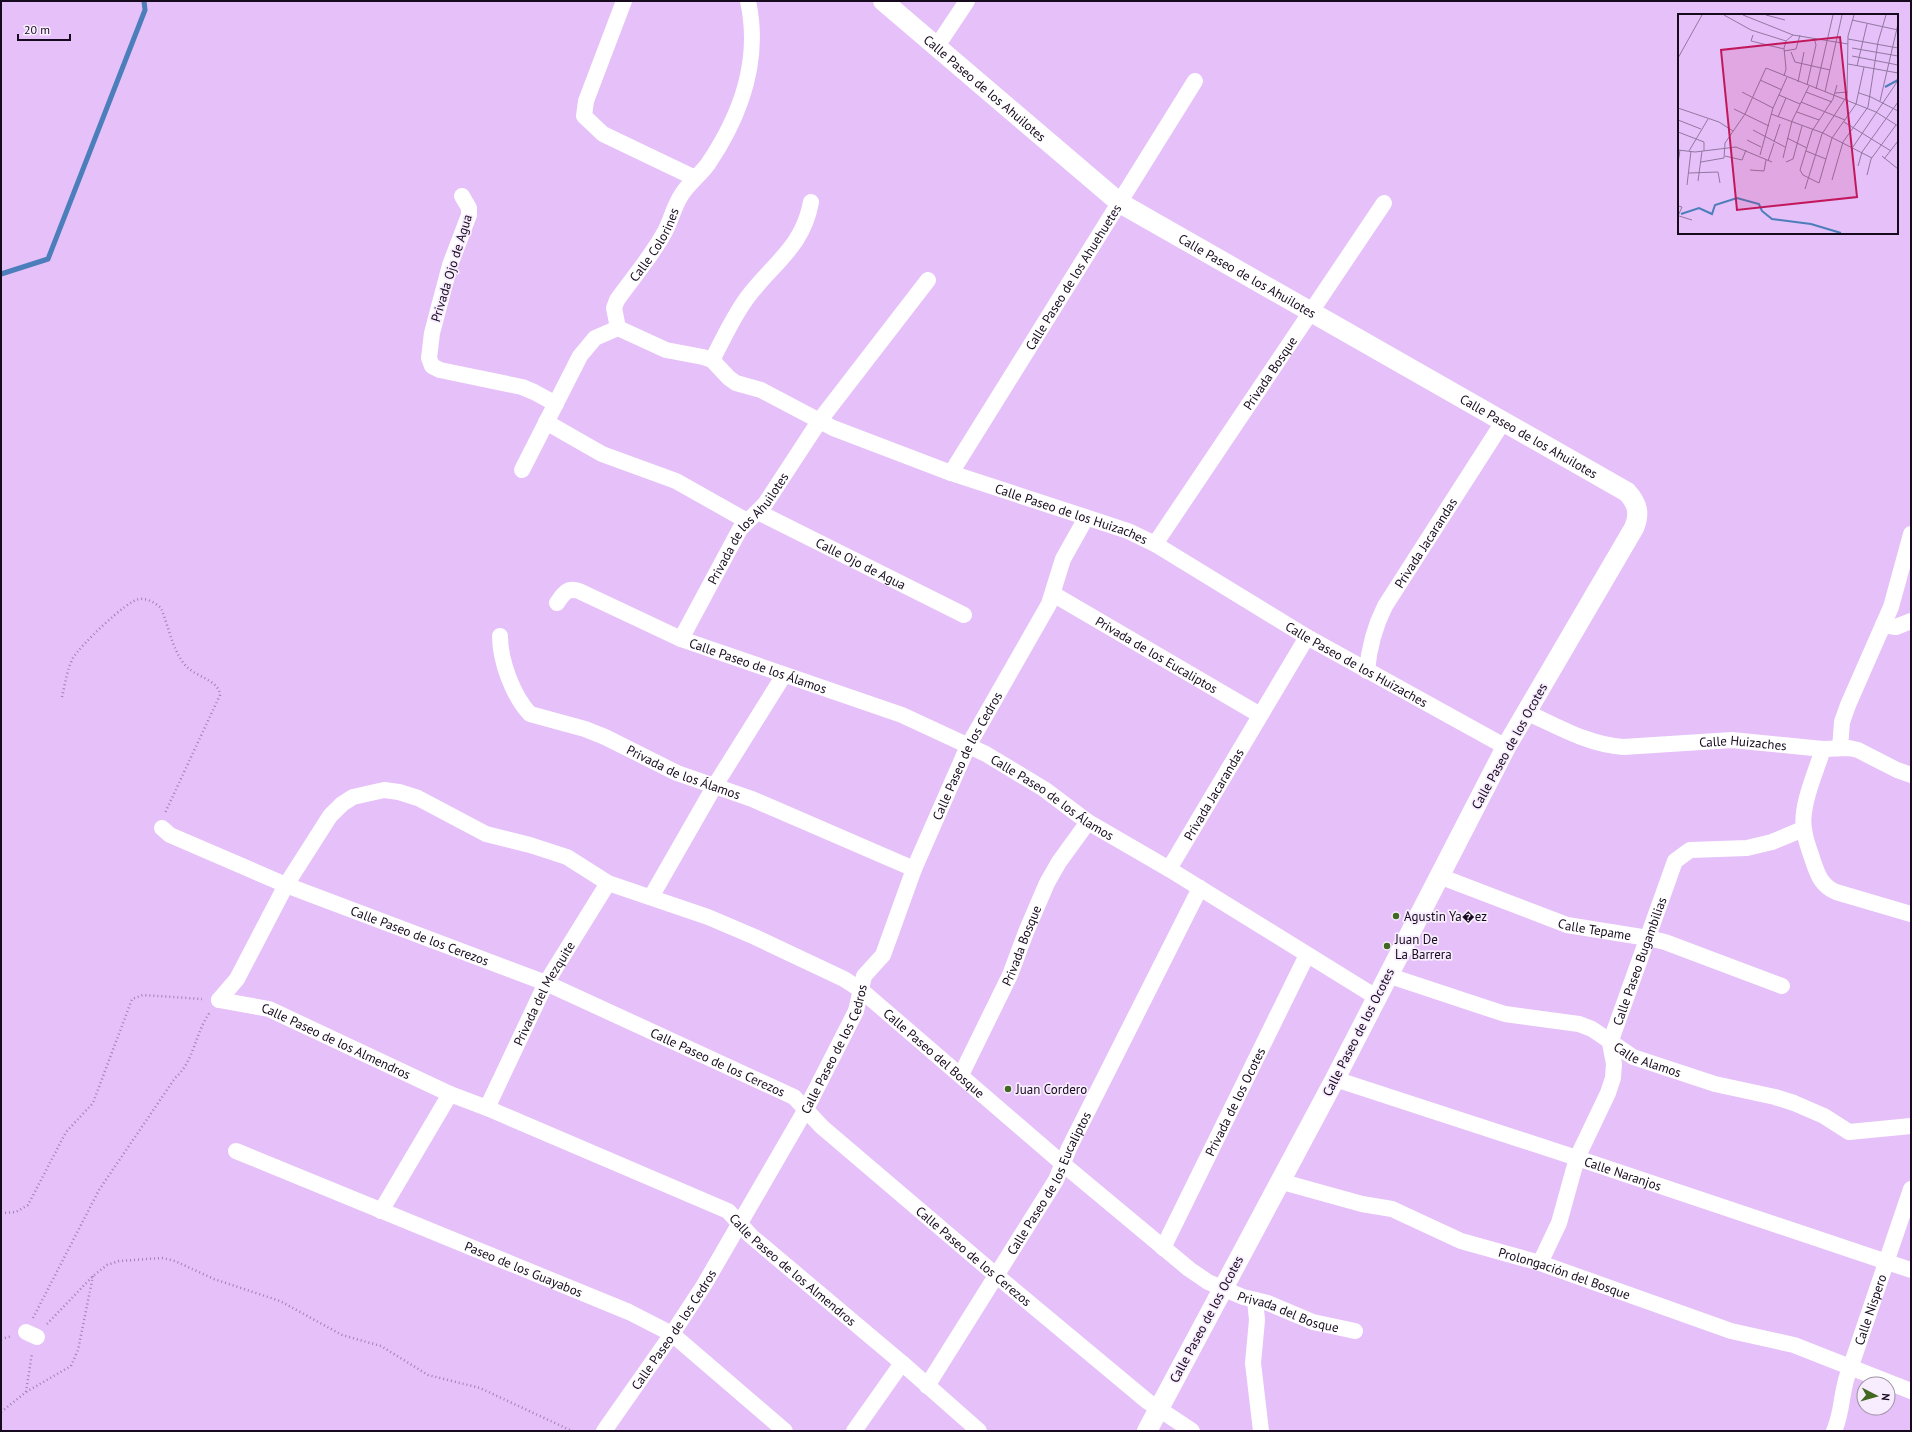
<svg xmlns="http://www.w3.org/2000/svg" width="1912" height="1432" font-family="'PT Sans',sans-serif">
<rect width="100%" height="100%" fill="#e5c0f9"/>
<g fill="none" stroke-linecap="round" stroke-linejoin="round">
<!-- stream -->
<path stroke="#4b7eba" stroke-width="5" d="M1 274 48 259 145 10 144 1"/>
<!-- path -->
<g stroke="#9f82af" stroke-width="2.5" stroke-dasharray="1 3" stroke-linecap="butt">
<path d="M62 697C65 684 67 670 73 658 80 646 126 601 139 599 148 598 155 603 161 608 169 627 173 654 188 668 198 677 219 681 220 695L165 813"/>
<path d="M1 1213 16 1212 28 1205 66 1132 93 1103 132 999 143 995 202 999"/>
<path d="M33 1318 99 1190 175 1078C194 1062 195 1033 210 1012"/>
<path d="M47 1324 93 1276 107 1265 119 1261 162 1258 175 1261 214 1279 280 1301 342 1335 381 1346 428 1375 480 1388 572 1431"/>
<path d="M1 1339 12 1336"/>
<path d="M26 1392 32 1353"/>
<path d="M1 1412 26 1392 71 1366 78 1350 93 1276"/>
</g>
<!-- minor -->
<g stroke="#fff" stroke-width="16">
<path d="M624 1 586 101 584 116 603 134 695 178"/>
<path d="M937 46 967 1"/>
<path d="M462 196 469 208V215L450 265 432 333 429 358 432 366 440 370 522 387 534 392 556 404"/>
<path id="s1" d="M618 328 666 350 703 357 712 360 729 378 736 383 761 390 833 428 951 473 1128 531 1155 544 1307 637 1506 747"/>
<path id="s2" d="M618 328 614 308 617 300C632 279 650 258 663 235 671 222 673 207 682 194 689 183 700 175 708 164 741 115 761 61 748 1"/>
<path d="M712 360C724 338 734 314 750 294 775 262 803 246 811 202"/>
<path d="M546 422 602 454 676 481 747 521"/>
<path d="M522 470 580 356 595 338 618 328"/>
<path id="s3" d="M951 473 1195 81"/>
<path id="s4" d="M758 512 964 615"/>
<path id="s5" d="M1155 544 1384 203"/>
<path id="s6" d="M1053 594 1260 715"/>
<path id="s7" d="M557 603C563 594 567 587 579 591L681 639 902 715 986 754 1044 789 1088 822 1169 869 1376 997"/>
<path d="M1883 625 1896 627 1911 621"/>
<path id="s8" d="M500 636C500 661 513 696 530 714L585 729 605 737 677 773 752 799 914 869"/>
<path id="s9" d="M681 639 740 529 765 504 820 420 928 280"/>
<path id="s10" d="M1367 671C1369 647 1374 628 1385 606L1503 422"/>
<path id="s11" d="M1526 712C1557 726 1589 745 1623 747L1732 740 1823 749 1849 748 1858 750 1897 770 1911 775"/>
<path d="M1840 748 1842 722 1848 705 1891 607 1911 534"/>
<path d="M1823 749C1816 772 1800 806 1804 829 1805 840 1810 851 1813 861 1818 876 1822 886 1836 892L1911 914"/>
<path id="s12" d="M162 828 170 835 286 885 546 983 794 1097 822 1127 997 1276 1147 1401 1192 1431"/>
<path id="s13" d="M1169 869 1307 637"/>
<path id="s14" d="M1439 876 1567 925 1648 938 1665 942 1782 986"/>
<path d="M651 897 714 787 784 675"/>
<path id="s15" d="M1387 975 1505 1014 1579 1024 1592 1029 1633 1057 1715 1084 1775 1097 1794 1103 1824 1116 1849 1132 1911 1126"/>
<path id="s16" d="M219 1000 237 979 286 885 330 816 342 804 353 797 384 790 399 792 418 798 486 834 530 845 567 857 608 883 708 917 755 937 844 979 861 990 1063 1164 1189 1269 1208 1282 1243 1297 1268 1303 1313 1322 1355 1331"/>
<path id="s17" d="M219 1000 269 1009 450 1094 487 1108 728 1211 751 1236 902 1363 979 1431"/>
<path id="s18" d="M961 1075 1010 975 1026 932 1047 883 1059 862 1088 822"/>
<path id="s19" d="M1335 1079 1577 1158 1911 1270"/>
<path id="s20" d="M487 1108 546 983 608 883"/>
<path id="s21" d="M236 1151 629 1312 672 1334 785 1431"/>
<path id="s22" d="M1279 1181 1362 1204 1392 1209 1461 1241 1540 1263 1731 1331 1794 1345 1911 1391"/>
<path d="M381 1211 450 1094"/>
<path id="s23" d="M1163 1248 1307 955"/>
<path id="s24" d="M1540 1263 1559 1223 1577 1158 1608 1093 1613 1078 1614 1064 1610 1043 1675 861 1690 850 1747 848 1772 842 1803 829"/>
<path d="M1255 1300 1257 1320 1253 1363 1261 1431"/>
<path d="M26 1332 37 1337"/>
<path id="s25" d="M927 1386 1056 1180 1069 1148 1200 888"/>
<path id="s26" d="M604 1431 672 1334 704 1285 806 1109 856 1011 864 976 883 955 914 869 968 746 1049 604 1063 559 1086 518"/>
<path d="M854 1431 902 1363"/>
<path id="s27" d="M1834 1431C1844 1409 1840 1389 1851 1366L1911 1189"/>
</g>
<!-- tertiary -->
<path stroke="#fff" stroke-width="20" id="s28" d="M883 1 1120 203 1627 492C1638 504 1640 514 1634 528L1506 747 1335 1079 1147 1431"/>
</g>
<!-- markers -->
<g fill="#416721" stroke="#f8edfe" stroke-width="1.5">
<circle cx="1396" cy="916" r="4"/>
<circle cx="1387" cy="946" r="4"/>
<circle cx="1008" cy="1089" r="4"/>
</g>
<g text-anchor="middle" stroke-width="3.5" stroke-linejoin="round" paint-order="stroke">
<!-- street labels -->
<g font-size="13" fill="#170a1e" stroke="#f8edfe">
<text dy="5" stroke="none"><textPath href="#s28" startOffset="134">Calle Paseo de los Ahuilotes</textPath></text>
<text dy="5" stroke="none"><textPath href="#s2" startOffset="96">Calle Colorines</textPath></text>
<text transform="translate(451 268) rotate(-73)" y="5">Privada Ojo de Agua</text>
<text dy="5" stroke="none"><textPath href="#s28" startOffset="458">Calle Paseo de los Ahuilotes</textPath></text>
<text dy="5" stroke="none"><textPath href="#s3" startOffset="231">Calle Paseo de los Ahuehuetes</textPath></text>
<text dy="5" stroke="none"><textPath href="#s5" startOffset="206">Privada Bosque</textPath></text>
<text dy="5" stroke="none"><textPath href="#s28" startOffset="782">Calle Paseo de los Ahuilotes</textPath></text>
<text dy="5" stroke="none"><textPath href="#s1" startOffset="494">Calle Paseo de los Huizaches</textPath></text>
<text dy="5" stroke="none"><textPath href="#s9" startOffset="130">Privada de los Ahuilotes</textPath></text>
<text dy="5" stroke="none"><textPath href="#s10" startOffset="143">Privada Jacarandas</textPath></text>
<text dy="5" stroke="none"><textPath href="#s4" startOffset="115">Calle Ojo de Agua</textPath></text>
<text dy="5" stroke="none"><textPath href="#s6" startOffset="120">Privada de los Eucaliptos</textPath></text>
<text dy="5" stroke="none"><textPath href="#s1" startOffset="818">Calle Paseo de los Huizaches</textPath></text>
<text dy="5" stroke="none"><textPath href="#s7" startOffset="222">Calle Paseo de los Álamos</textPath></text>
<text dy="5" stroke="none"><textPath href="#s11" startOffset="224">Calle Huizaches</textPath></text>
<text transform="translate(1509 746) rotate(-61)" y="5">Calle Paseo de los Ocotes</text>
<text dy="5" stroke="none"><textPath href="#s26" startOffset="771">Calle Paseo de los Cedros</textPath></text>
<text dy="5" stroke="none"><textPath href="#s8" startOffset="250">Privada de los Álamos</textPath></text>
<text dy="5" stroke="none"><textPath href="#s13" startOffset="87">Privada Jacarandas</textPath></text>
<text dy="5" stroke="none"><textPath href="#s7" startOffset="546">Calle Paseo de los Álamos</textPath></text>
<text dy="5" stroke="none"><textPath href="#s14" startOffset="165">Calle Tepame</textPath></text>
<text dy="5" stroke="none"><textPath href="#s12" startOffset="280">Calle Paseo de los Cerezos</textPath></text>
<text dy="5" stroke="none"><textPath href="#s18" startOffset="143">Privada Bosque</textPath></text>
<text dy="5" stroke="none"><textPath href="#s24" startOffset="322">Calle Paseo Bugambilias</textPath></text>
<text dy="5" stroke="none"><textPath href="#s20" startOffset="128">Privada del Mezquite</textPath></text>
<text transform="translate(1358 1032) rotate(-63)" y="5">Calle Paseo de los Ocotes</text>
<text dy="5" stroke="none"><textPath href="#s17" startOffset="125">Calle Paseo de los Almendros</textPath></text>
<text dy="5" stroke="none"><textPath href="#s26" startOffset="447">Calle Paseo de los Cedros</textPath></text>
<text dy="5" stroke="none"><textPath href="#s16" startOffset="894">Calle Paseo del Bosque</textPath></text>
<text dy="5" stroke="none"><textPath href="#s15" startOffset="277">Calle Alamos</textPath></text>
<text dy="5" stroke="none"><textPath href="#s12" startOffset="604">Calle Paseo de los Cerezos</textPath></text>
<text dy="5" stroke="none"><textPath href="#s23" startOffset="163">Privada de los Ocotes</textPath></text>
<text dy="5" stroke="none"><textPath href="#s19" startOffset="303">Calle Naranjos</textPath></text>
<text dy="5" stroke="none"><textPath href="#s25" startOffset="237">Calle Paseo de los Eucaliptos</textPath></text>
<text dy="5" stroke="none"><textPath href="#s12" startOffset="928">Calle Paseo de los Cerezos</textPath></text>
<text dy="5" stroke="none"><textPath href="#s21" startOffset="311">Paseo de los Guayabos</textPath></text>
<text dy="5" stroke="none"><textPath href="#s17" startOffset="640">Calle Paseo de los Almendros</textPath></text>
<text dy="5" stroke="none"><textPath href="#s22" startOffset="301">Prolongación del Bosque</textPath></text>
<text dy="5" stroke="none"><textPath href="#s27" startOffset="127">Calle Nispero</textPath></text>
<text dy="5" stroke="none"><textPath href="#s16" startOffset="1337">Privada del Bosque</textPath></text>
<text transform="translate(1206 1319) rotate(-62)" y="5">Calle Paseo de los Ocotes</text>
<text dy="5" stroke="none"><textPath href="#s26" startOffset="123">Calle Paseo de los Cedros</textPath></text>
</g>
<!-- poi labels -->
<g font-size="13" fill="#170a1e" stroke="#f8edfe" text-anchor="start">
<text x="1404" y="921">Agustin Ya�ez</text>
<text x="1395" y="944">Juan De<tspan x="1395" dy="15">La Barrera</tspan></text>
<text x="1016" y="1094">Juan Cordero</text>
</g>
</g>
<!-- overview -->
<g transform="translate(1678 14)">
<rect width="220" height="220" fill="#e5c0f9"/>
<path fill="none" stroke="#4b7eba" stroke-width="2" d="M207 73 220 66M3 200 21 194 34 200 37 191 59 184 81 190 84 197 94 205 133 210 163 219"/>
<path fill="none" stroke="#9377a1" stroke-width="1" d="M46 1 73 16 108 27M65 1 115 21M88 1 107 6M174 6 220 16M75 21 73 27 106 35M170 25 220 34M174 34 220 42M106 37 118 35 122 21M113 38 117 48 152 56M174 42 220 51M0 44 24 1M170 50 220 59M179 52 189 10M106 62 108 55 106 34 108 27 115 21 170 30M82 66 104 76M120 68 126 38M129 71 138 31 136 24M159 71 155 85 134 117 122 156 125 161 141 169 154 124 178 90 186 53M138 75 155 1M64 78 95 94M128 78 154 88M147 78 164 1M157 79 170 78M181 79 193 83 220 97M101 81 122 90M202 87 220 10M123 88 167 106M0 94 41 108 55 117M56 95 91 112M119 98 141 106M93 100 145 119 194 144M100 103 108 84M0 106 23 115M166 108 213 137M75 116 107 133M0 118 26 128V137M109 124 129 134M69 126 83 133M96 128 102 110M175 133 219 68M0 136 17 138 58 133 94 148M11 137 30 105M128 137 148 145M82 141 95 94 109 63M47 142 64 146 68 136M204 142 220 155M105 144 114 107 131 72M206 145 220 127M90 147 96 129M23 148 46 144 47 129 67 100 88 54 198 98 220 112M108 148 115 145 124 112M0 149 2 136M180 152 184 138 220 88M72 156 86 157 88 146M11 159 40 158 42 169M189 161 193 145 218 111M154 166 165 128 190 93 200 28 208 1M20 167 24 137M9 171 13 137M127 175 144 120 169 82 170 22 176 1M0 192 4 193 0 202M1 202 14 206"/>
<path fill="#c2185b" fill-opacity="0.15" stroke="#c2185b" stroke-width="2" d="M162 23 179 183 59 196 43 36Z"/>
<rect width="220" height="220" fill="none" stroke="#170a1e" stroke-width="2"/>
</g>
<!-- border -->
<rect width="1912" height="1432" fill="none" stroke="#170a1e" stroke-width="4"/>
<!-- north arrow -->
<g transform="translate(1876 1396) rotate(96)"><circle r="19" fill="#f8edfe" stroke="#9e92a4"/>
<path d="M0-3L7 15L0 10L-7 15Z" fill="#416721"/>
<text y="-6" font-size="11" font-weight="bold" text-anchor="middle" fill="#170a1e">N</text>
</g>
<!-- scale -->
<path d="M18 34v6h52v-6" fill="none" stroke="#170a1e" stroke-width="2"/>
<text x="24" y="34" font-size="12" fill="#170a1e" stroke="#f8edfe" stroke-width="3" paint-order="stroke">20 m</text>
</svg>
